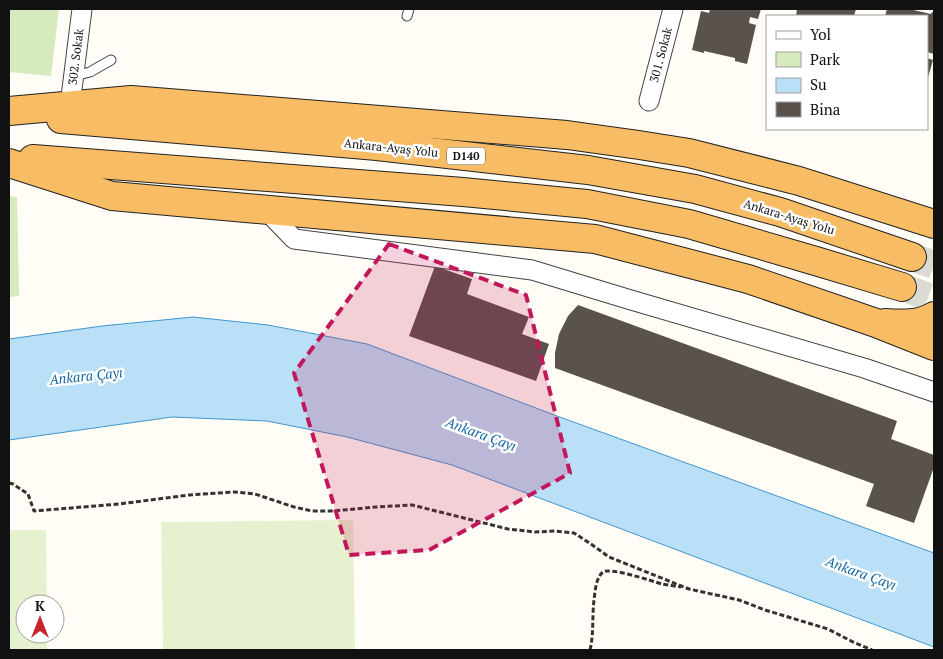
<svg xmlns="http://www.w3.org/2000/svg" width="943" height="659" font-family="'PT Serif',serif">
<rect width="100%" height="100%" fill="#fffdf5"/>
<!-- green -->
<g fill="#d5ebbd">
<path d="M9 9H59L51 76 9 72Z"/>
<path d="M9 196 17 197 19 296 9 297Z"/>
</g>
<!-- pitch -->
<g fill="#e6f2cf">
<path d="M353 520 355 650H163L161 522Z"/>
<path d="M9 530H46L47 604H25V634H47V650H9Z"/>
</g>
<!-- water -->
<path fill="#b9e0f7" stroke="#3f96cf" d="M193 317 268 325 367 344 557 416 934 553V647L452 465 347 437 267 421 172 417 9 440V339L102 326Z"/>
<!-- building -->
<g fill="#5a524d">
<path d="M710 9H761L758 19 750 17 749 23 756 25 747 64 735 61V58L704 51V53L692 50 701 11 709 13Z"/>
<path d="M797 9H856L854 16H796Z"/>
<path d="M887 9H909L931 14 932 12 934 13V54L927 52V16H885Z"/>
<path d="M927 58 933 60 927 81Z"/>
<path d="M435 266 472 279 467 294 529 317 522 334 549 344 536 381 409 336Z"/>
<path d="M578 305 897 421 891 439 934 455V467L914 523 866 506 874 484 555 368V353L559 334 568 316Z"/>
</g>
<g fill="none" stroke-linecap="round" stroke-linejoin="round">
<!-- trunk-tunnel -->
<g stroke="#dbdad3" stroke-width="28" stroke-dasharray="28 14" stroke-linecap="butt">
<path d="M912 257 934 265"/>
<path d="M902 287 934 299"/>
</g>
<!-- service casing -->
<g stroke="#444" stroke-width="11">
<g id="service">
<path d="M407 16 409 9"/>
<path d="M74 76 90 72 111 60"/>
</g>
</g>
<!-- minor casing -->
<g stroke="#444" stroke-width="21">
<g id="minor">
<path d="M649 101 673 9"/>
<path d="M70 105 82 9"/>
<path d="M265 209 294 239 532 270 631 300 864 368 934 392"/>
</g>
</g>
<!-- trunk casing -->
<g stroke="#222" stroke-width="30">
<g id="trunk">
<path d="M9 111 131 100 567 135 639 145 689 153 799 181 934 224"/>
<path d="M61 119 377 146 588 170 695 189 780 212 912 257"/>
<path d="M33 159 463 192 587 204 689 224 819 262 902 287"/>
<path d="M9 163 112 196 595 239 748 279 876 323 934 346"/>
<path d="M885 323C902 324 920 325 934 316"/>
</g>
</g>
<!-- path -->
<g stroke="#333" stroke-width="3" stroke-dasharray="5 2.5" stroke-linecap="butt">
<path d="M9 483 13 484 28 494 34 511 119 504 189 495 234 492 255 494 294 507 312 511H333L376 507 412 505 508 529 535 532 555 531 574 533 591 544 609 557 689 589 739 600 765 610 828 629 853 642 872 650"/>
<path d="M590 650C594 634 592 617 594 600 595 592 596 577 603 572 610 567 652 581 662 584 668 585 675 586 681 587"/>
</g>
<!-- service -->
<use href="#service" stroke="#fff" stroke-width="9"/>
<!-- minor -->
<use href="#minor" stroke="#fff" stroke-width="19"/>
<!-- trunk -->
<use href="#trunk" stroke="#f7bc64" stroke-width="28"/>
</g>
<!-- marked area -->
<path fill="#c2185b" fill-opacity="0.2" stroke="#c2185b" stroke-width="4" stroke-dasharray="10 6" stroke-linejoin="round" d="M389 244 526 295 570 473 429 550 349 555 294 373Z"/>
<g text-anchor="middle" stroke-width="5" stroke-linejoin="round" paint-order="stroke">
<!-- shield labels -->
<rect fill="#fff" stroke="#585858" stroke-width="1" x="447" y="147.5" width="38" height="17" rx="4"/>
<g font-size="11" font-weight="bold" fill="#111">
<text x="466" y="160">D140</text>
</g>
<!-- street labels -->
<g font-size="12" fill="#111" stroke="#fff">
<text transform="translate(661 55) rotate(-75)" y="4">301. Sokak</text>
<text transform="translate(76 57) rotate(-83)" y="4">302. Sokak</text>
<text transform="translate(391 148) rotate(6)" y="4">Ankara-Ayaş Yolu</text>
<text transform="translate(789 217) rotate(17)" y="4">Ankara-Ayaş Yolu</text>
</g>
<!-- water labels -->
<g font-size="14" font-style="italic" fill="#1768a6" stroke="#fff">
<text transform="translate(86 376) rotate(-6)" y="5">Ankara Çayı</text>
<text transform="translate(481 434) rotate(20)" y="5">Ankara Çayı</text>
<text transform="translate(861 573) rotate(20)" y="5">Ankara Çayı</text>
</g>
</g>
<!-- border -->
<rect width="943" height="659" fill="none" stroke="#111111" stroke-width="20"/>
<!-- legend -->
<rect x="766" y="15" width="162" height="115" fill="#ffffff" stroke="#a0a0a0"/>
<rect x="776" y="31" width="25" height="8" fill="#ffffff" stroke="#a0a0a0"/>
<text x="810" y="40" font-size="15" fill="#111111">Yol</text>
<rect x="776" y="52" width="25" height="15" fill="#d5ebbd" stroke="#a0a0a0"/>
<text x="810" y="65" font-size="15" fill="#111111">Park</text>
<rect x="776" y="78" width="25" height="15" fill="#b9e0f7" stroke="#a0a0a0"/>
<text x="810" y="90" font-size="15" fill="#111111">Su</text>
<rect x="776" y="102" width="25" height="15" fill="#5a524d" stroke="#a0a0a0"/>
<text x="810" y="115" font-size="15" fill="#111111">Bina</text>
<!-- north arrow -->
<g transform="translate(40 619)"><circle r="24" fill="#ffffff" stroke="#a0a0a0"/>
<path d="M0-4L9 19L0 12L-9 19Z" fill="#c4262e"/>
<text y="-8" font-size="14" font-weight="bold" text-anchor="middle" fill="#111111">K</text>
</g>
</svg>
